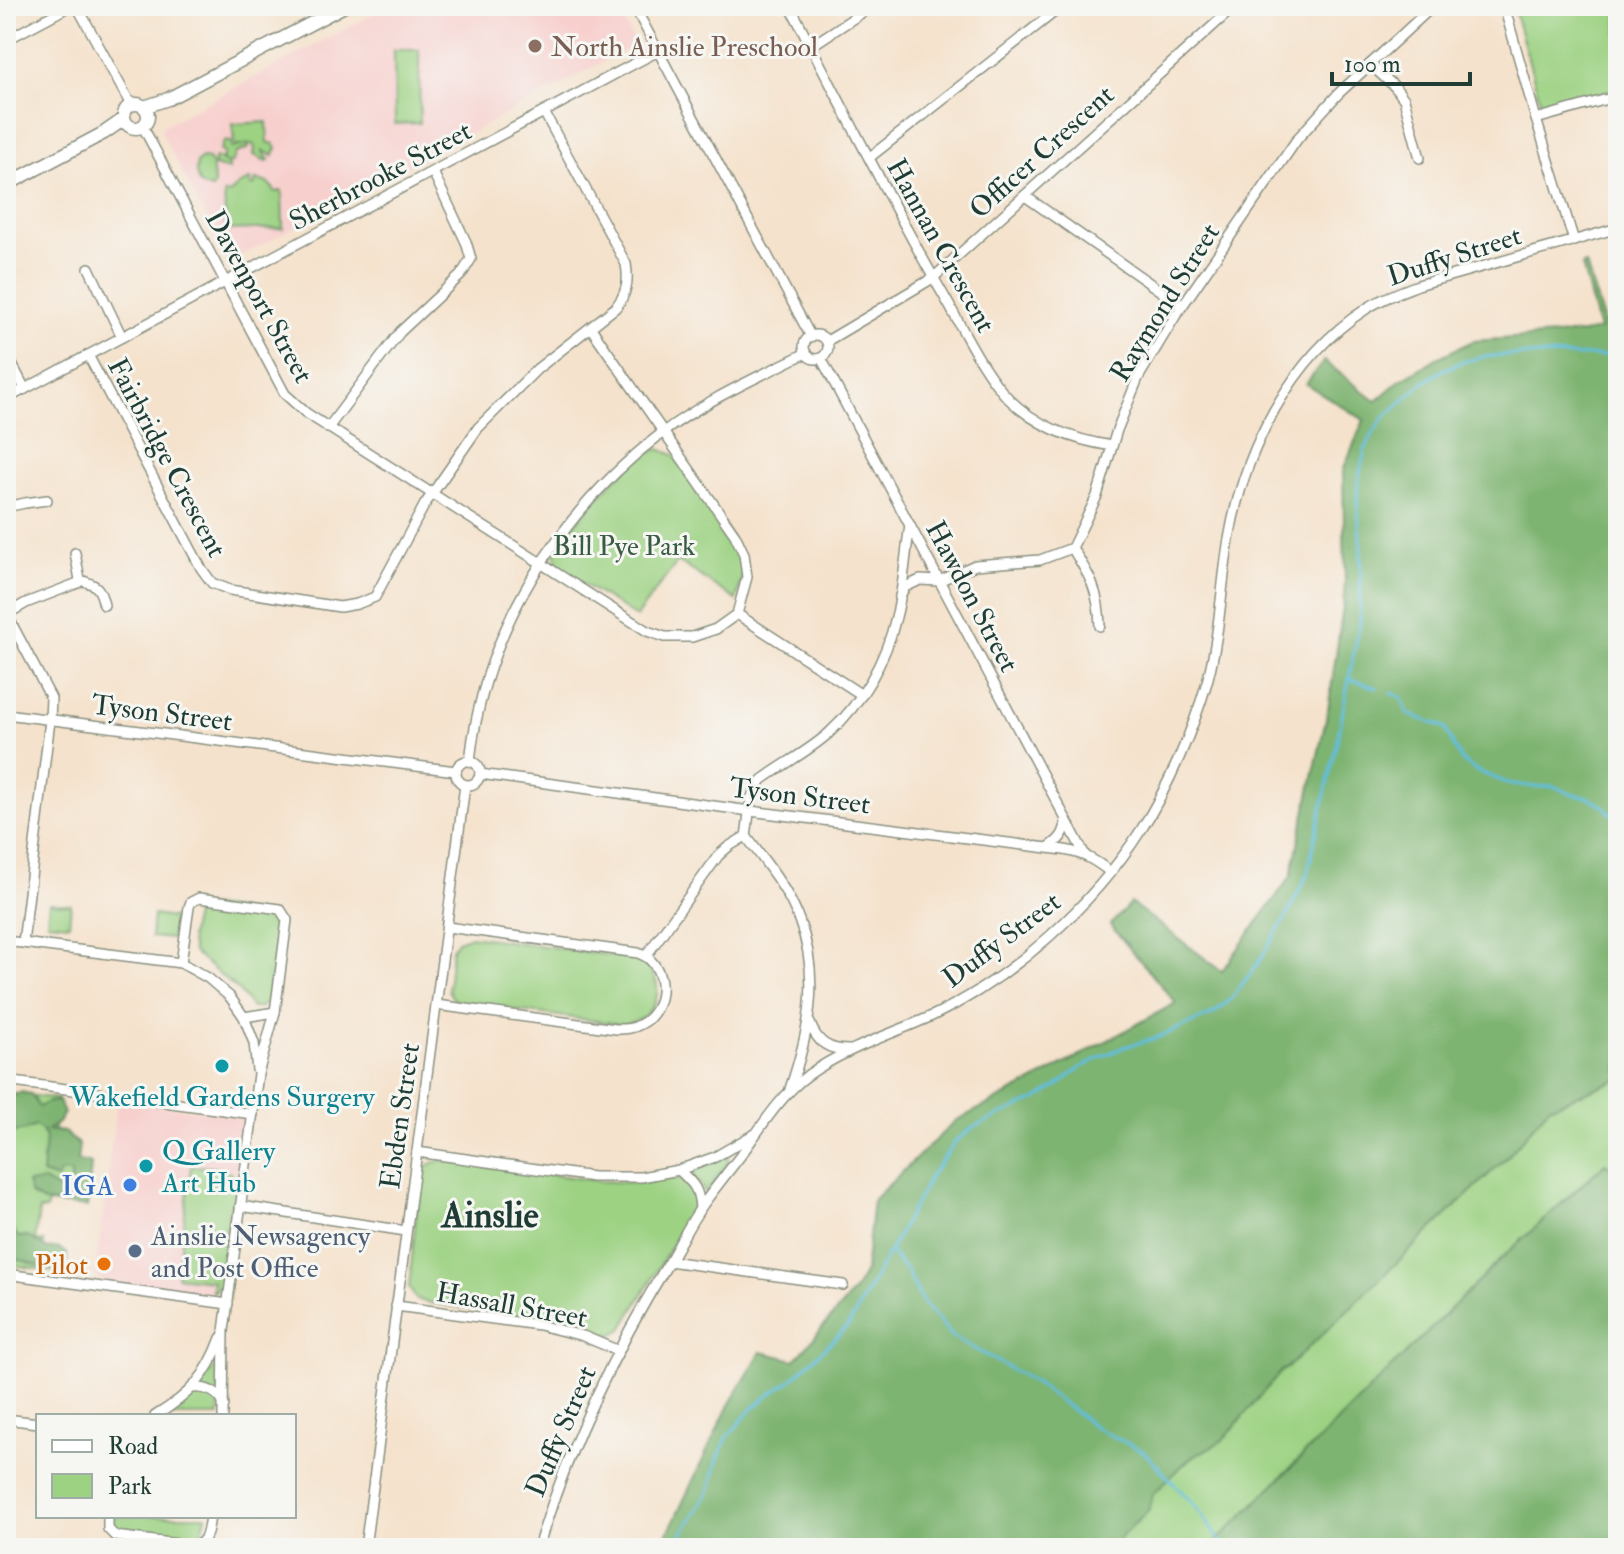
<svg xmlns="http://www.w3.org/2000/svg" width="1624" height="1554" font-family="'IM FELL Double Pica',serif">
<rect width="100%" height="100%" fill="#f6f6f2"/>
<filter id="ink" filterUnits="userSpaceOnUse"><feTurbulence type="fractalNoise" baseFrequency=".0125" numOctaves="2"/><feDisplacementMap in="SourceGraphic" scale="16" xChannelSelector="R" yChannelSelector="G"/><feConvolveMatrix kernelMatrix="1 2 1 2 8 2 1 2 1" color-interpolation-filters="sRGB"/></filter>
<filter id="wash" filterUnits="userSpaceOnUse"><feTurbulence type="fractalNoise" baseFrequency=".006" numOctaves="4" result="noise"/><feDisplacementMap in="SourceGraphic" scale="32" xChannelSelector="R" yChannelSelector="G"/><feGaussianBlur stdDeviation="1.8" result="paint"/><feColorMatrix in="noise" values="0 0 0 0 0 0 0 0 0 0 0 0 0 0 0 0 0 1.4 0 .05"/><feComposite in="paint" operator="in"/></filter>
<g filter="url(#wash)">
<rect width="100%" height="100%" fill="#f5e2cc"/>
<!-- built -->
<g fill="#f7d0ce">
<path d="M388 6H616L634 40 635 45 233 260 228 259 161 132 163 126Z"/>
<path d="M119 1100 237 1116 243 1123 245 1128 227 1278 223 1286 210 1294 102 1281 95 1275 117 1101Z"/>
</g>
<!-- green -->
<g fill="#9dd283" stroke="#5e885c" stroke-width="2">
<path d="M1513 6H1618V88L1550 107 1541 104Z"/>
<path d="M394 50H419L420 123 395 124Z"/>
<path d="M267 122 268 143H273L277 148 273 156 262 150 269 160 266 161 254 155 255 149 253 144H247L249 148 236 153 232 163H227L229 170 214 166V159L216 157 224 162 222 158 224 153 220 150 224 141 231 142V148L245 145H234L233 124Z"/>
<path d="M202 158 208 159C214 165 213 175 214 183L212 189 202 186 198 181 196 171 197 162Z"/>
<path d="M250 180 251 186 255 185V180C263 180 272 184 275 192L282 191 283 228 226 230 224 194 231 193 238 185Z"/>
<path d="M659 449 674 455 724 525 739 552 742 565V579L736 600 678 561 636 617 563 571 557 565 555 550C572 526 631 453 659 449Z"/>
<path d="M49 903 71 905 69 924 47 922Z"/>
<path d="M203 906 270 914 277 924V944L268 1000 260 1008H252L239 991 193 952 190 937 196 910Z"/>
<path d="M153 915 174 918 172 939 151 937Z"/>
<path d="M471 936 637 959C672 979 659 1023 619 1024L461 1003 454 1000 448 990 452 949 457 941Z"/>
<path d="M1618 1079V1173L1605 1163 1501 1259 1210 1548H1109L1148 1511 1153 1494 1189 1459 1223 1440 1281 1371 1287 1368 1510 1154 1549 1107Z"/>
<path d="M6 1092 58 1099 52 1144 75 1161 91 1163 87 1207 48 1203 46 1210H39L35 1241 44 1242 43 1249 60 1258 58 1272 6 1264Z"/>
<path d="M727 1156 729 1159 727 1164 707 1192H705L691 1172Z"/>
<path d="M444 1160 600 1181 638 1183 674 1178C688 1180 696 1194 694 1208L622 1329 613 1334 604 1335 523 1317 425 1302 415 1298 409 1287 416 1217 423 1173C428 1163 434 1162 444 1160Z"/>
<path d="M191 1166C203 1167 225 1166 233 1176 240 1185 236 1195 232 1205 227 1219 225 1240 225 1255 225 1266 226 1274 223 1285L212 1292 213 1281 177 1277Z"/>
<path d="M219 1361V1416H165L192 1396Z"/>
<path d="M113 1516H206L201 1536 191 1542 116 1531 113 1526Z"/>
</g>
<!-- forest -->
<g fill="#7eb471" stroke="#4e7852" stroke-width="2">
<path d="M1586 264 1605 326 1618 320V1079L1549 1107 1510 1154 1287 1368 1281 1371 1223 1440 1189 1459 1153 1494 1148 1511 1109 1548H661L729 1405 761 1352 795 1360 854 1291 865 1272 873 1200 955 1121 1032 1082 1176 1003 1110 925 1131 903 1222 971 1291 876 1328 710 1343 607 1345 581 1343 470 1364 420 1306 384 1324 361 1376 401 1399 381 1437 358 1473 341 1583 333 1599 330 1582 265Z"/>
<path d="M21 1092 31 1094 39 1107 48 1102 59 1101 64 1113 58 1123 47 1130 64 1132 79 1145 77 1161 91 1163 87 1207 44 1202 31 1195 27 1183 44 1181 66 1194 74 1188 71 1182V1173L61 1172 57 1179 42 1174 45 1137 42 1130 35 1126 26 1130 6 1134V1098Z"/>
<path d="M1606 1163 1618 1173 1617 1226 1618 1227V1548H1210L1501 1259Z"/>
<path d="M6 1229H13L18 1237 27 1236 48 1249 59 1248 67 1253V1262C48 1277 27 1257 6 1258Z"/>
</g>
<g fill="none" stroke-linecap="round" stroke-linejoin="round">
<!-- stream -->
<g stroke="#60bede" stroke-width="3">
<path d="M1350 679 1377 688"/>
<path d="M1391 693 1401 697 1408 714 1444 727 1461 760 1475 770 1507 783 1535 787 1554 786 1570 794 1587 797 1603 806 1618 820"/>
<path d="M891 1252 899 1263 906 1269 922 1301 953 1337 1036 1383 1098 1429 1143 1451 1197 1508 1225 1548"/>
<path d="M673 1548 709 1492 718 1458 728 1436 750 1411 769 1395 789 1382 849 1325 930 1177 956 1141 974 1127 1039 1098 1056 1087 1080 1068 1101 1057 1124 1047 1156 1038 1213 1014 1231 999 1256 966 1288 914 1307 875 1337 741 1360 622 1361 553 1357 499 1358 480 1365 450 1374 432 1384 418 1423 383 1443 370 1462 362 1483 357 1504 355 1611 356 1618 354"/>
</g>
</g>
</g>
<g filter="url(#ink)">
<g fill="none" stroke-linecap="round" stroke-linejoin="round">
<!-- minor casing -->
<g stroke="#8a9080" stroke-width="12">
<g id="minor">
<path d="M77 6 131 105"/>
<path d="M634 6 811 337"/>
<path d="M790 6C841 103 889 201 944 296 962 327 983 373 1009 399 1037 427 1073 440 1112 446"/>
<path d="M1504 6 1536 119 1574 241"/>
<path d="M6 40 70 6"/>
<path d="M811 46 872 6"/>
<path d="M1370 64 1395 87 1404 99 1420 158"/>
<path d="M1536 119 1618 96"/>
<path d="M143 127 285 394 306 413 647 631 665 637H692L716 629 737 614 747 577 744 554 735 535 591 328"/>
<path d="M870 157 1062 6"/>
<path d="M1025 196 1182 306"/>
<path d="M89 268 122 337"/>
<circle cx="816" cy="347" r="12"/>
<path d="M827 341 933 278 1235 6"/>
<path d="M6 353 25 389"/>
<path d="M88 355 201 568 212 583 230 590 340 607 357 604 375 597 425 504 478 428 537 369 615 308C627 294 629 281 626 264L544 112"/>
<path d="M821 358 1085 855"/>
<path d="M6 399 658 51"/>
<path d="M328 428 400 332 461 275 471 259 466 242 433 172"/>
<path d="M6 507 25 503 47 500"/>
<path d="M1072 548C1090 576 1099 591 1100 626"/>
<path d="M75 553 80 580"/>
<path d="M900 596 905 587 920 580 939 581 975 565 1040 560 1072 548 1097 496 1117 430 1138 378 1176 315 1298 138 1339 93 1433 6"/>
<path d="M6 613 51 698 50 720 23 943"/>
<path d="M7 614 26 603 78 583 80 580C98 585 100 588 104 605"/>
<path d="M737 614 862 695"/>
<path d="M6 714 456 771"/>
<path d="M470 761C484 629 558 513 662 433 704 401 758 377 806 353"/>
<circle cx="468" cy="773" r="12"/>
<path d="M480 774 750 811 1064 850C1083 853 1095 860 1110 872"/>
<path d="M1049 847C1060 840 1066 833 1066 819"/>
<path d="M6 941 181 963 208 978 230 997 244 1017 254 1043 257 1070"/>
<path d="M646 956 718 856 728 847 746 836"/>
<path d="M181 963 189 907 191 902 199 898 280 909 287 920 275 1012 258 1074 224 1331 223 1416"/>
<path d="M436 1005 616 1029C625 1029 633 1029 641 1024 668 1010 669 963 638 953L447 927"/>
<path d="M244 1017 275 1012"/>
<path d="M810 1023C817 1043 829 1050 849 1050"/>
<path d="M6 1081 253 1114"/>
<path d="M790 1089C809 1033 821 977 799 920 788 889 765 862 746 836 750 816 747 793 763 779 785 763 809 751 829 733 862 703 886 660 896 617 904 587 905 555 910 525"/>
<path d="M417 1152 593 1177H641L679 1170 715 1157 753 1135"/>
<path d="M679 1170C694 1184 699 1189 700 1209"/>
<path d="M240 1206 406 1231"/>
<path d="M669 1261 843 1285"/>
<path d="M6 1274 228 1304"/>
<path d="M396 1306 539 1325 583 1336 619 1351"/>
<path d="M192 1388C206 1387 219 1392 224 1405"/>
<path d="M155 1416C190 1395 207 1376 221 1338"/>
<path d="M6 1419 38 1423"/>
<path d="M108 1516V1529L115 1536 194 1546C208 1543 208 1528 210 1516"/>
<path d="M365 1548 465 785"/>
<path d="M538 1548C568 1448 614 1351 669 1262 680 1244 689 1224 702 1206 714 1189 728 1172 741 1155 761 1127 780 1096 808 1075 846 1048 890 1035 932 1016 1013 978 1093 905 1141 830 1168 788 1193 730 1207 682 1220 635 1221 586 1229 539 1244 451 1290 358 1366 309 1382 298 1400 292 1418 285L1618 228"/>
</g>
</g>
<!-- secondary casing -->
<g stroke="#8a9080" stroke-width="15">
<g id="secondary">
<circle cx="136" cy="116" r="12"/>
<path d="M144 107 168 99 344 6"/>
<path d="M6 185 104 133 124 119"/>
</g>
</g>
<!-- minor -->
<use href="#minor" stroke="#fff" stroke-width="9"/>
<!-- secondary -->
<use href="#secondary" stroke="#fff" stroke-width="12"/>
</g>
</g>
<!-- markers -->
<circle fill="#8d6e63" stroke="#f6f6f2" stroke-width="3" cx="535" cy="46" r="8"/>
<g fill="#0f9aa8" stroke="#f6f6f2" stroke-width="3">
<circle cx="222" cy="1066" r="8"/>
<circle cx="146" cy="1166" r="8"/>
</g>
<circle fill="#3f7fe0" stroke="#f6f6f2" stroke-width="3" cx="130" cy="1185" r="8"/>
<circle fill="#5c6f8a" stroke="#f6f6f2" stroke-width="3" cx="135" cy="1251" r="8"/>
<circle fill="#e8710a" stroke="#f6f6f2" stroke-width="3" cx="104" cy="1264" r="8"/>
<g text-anchor="middle" stroke-width="6" stroke-linejoin="round" paint-order="stroke">
<!-- education labels -->
<g font-size="28" fill="#785e54" stroke="#f6f6f2" text-anchor="start">
<text x="551" y="56">North Ainslie Preschool</text>
</g>
<!-- street labels -->
<g font-size="28" fill="#1f3d34" stroke="#f6f6f2">
<text transform="translate(1041 151) rotate(-42)" y="10">Officer Crescent</text>
<text transform="translate(380 175) rotate(-28)" y="10">Sherbrooke Street</text>
<text transform="translate(942 245) rotate(61)" y="10">Hannan Crescent</text>
<text transform="translate(1454 255) rotate(-18)" y="10">Duffy Street</text>
<text transform="translate(260 296) rotate(61)" y="10">Davenport Street</text>
<text transform="translate(1164 302) rotate(-58)" y="10">Raymond Street</text>
<text transform="translate(168 457) rotate(62)" y="10">Fairbridge Crescent</text>
<text transform="translate(973 596) rotate(62)" y="10">Hawdon Street</text>
<text transform="translate(162 712) rotate(7)" y="10">Tyson Street</text>
<text transform="translate(800 795) rotate(7)" y="10">Tyson Street</text>
<text transform="translate(1001 939) rotate(-37)" y="10">Duffy Street</text>
<text transform="translate(399 1116) rotate(-82)" y="10">Ebden Street</text>
<text transform="translate(512 1304) rotate(10)" y="10">Hassall Street</text>
<text transform="translate(560 1431) rotate(-67)" y="10">Duffy Street</text>
</g>
<!-- park labels -->
<g font-size="28" fill="#385b44" stroke="#f6f6f2">
<text x="624" y="555">Bill Pye Park</text>
</g>
<!-- culture labels -->
<g font-size="28" fill="#0d838f" stroke="#f6f6f2">
<text x="222" y="1106">Wakefield Gardens Surgery</text>
<text x="162" y="1160" text-anchor="start">Q Gallery<tspan x="162" dy="32">Art Hub</tspan></text>
</g>
<!-- shop labels -->
<g font-size="28" fill="#366cbe" stroke="#f6f6f2" text-anchor="end">
<text x="114" y="1195">IGA</text>
</g>
<!-- service labels -->
<g font-size="28" fill="#4e5e75" stroke="#f6f6f2" text-anchor="start">
<text x="151" y="1245">Ainslie Newsagency<tspan x="151" dy="32">and Post Office</tspan></text>
</g>
<!-- food labels -->
<g font-size="28" fill="#c56008" stroke="#f6f6f2" text-anchor="end">
<text x="88" y="1274">Pilot</text>
</g>
<!-- district labels -->
<g font-size="36" font-weight="bold" fill="#1f3d34" stroke="#f6f6f2">
<text x="490" y="1227">Ainslie</text>
</g>
</g>
<!-- margin -->
<rect width="1624" height="1554" fill="none" stroke="#f6f6f2" stroke-width="32"/>
<!-- legend -->
<rect x="36" y="1414" width="260" height="104" fill="#f6f6f2" stroke="#a0aca6" stroke-width="2"/>
<rect x="52" y="1440" width="40" height="12" fill="#ffffff" stroke="#a0aca6" stroke-width="2"/>
<text x="108" y="1454" font-size="24" fill="#1f3d34">Road</text>
<rect x="52" y="1474" width="40" height="24" fill="#9dd283" stroke="#a0aca6" stroke-width="2"/>
<text x="108" y="1494" font-size="24" fill="#1f3d34">Park</text>
<!-- scale -->
<path d="M1332 72v12h138v-12" fill="none" stroke="#1f3d34" stroke-width="4"/>
<text x="1344" y="72" font-size="24" fill="#1f3d34" stroke="#f6f6f2" stroke-width="6" paint-order="stroke">100 m</text>
</svg>
